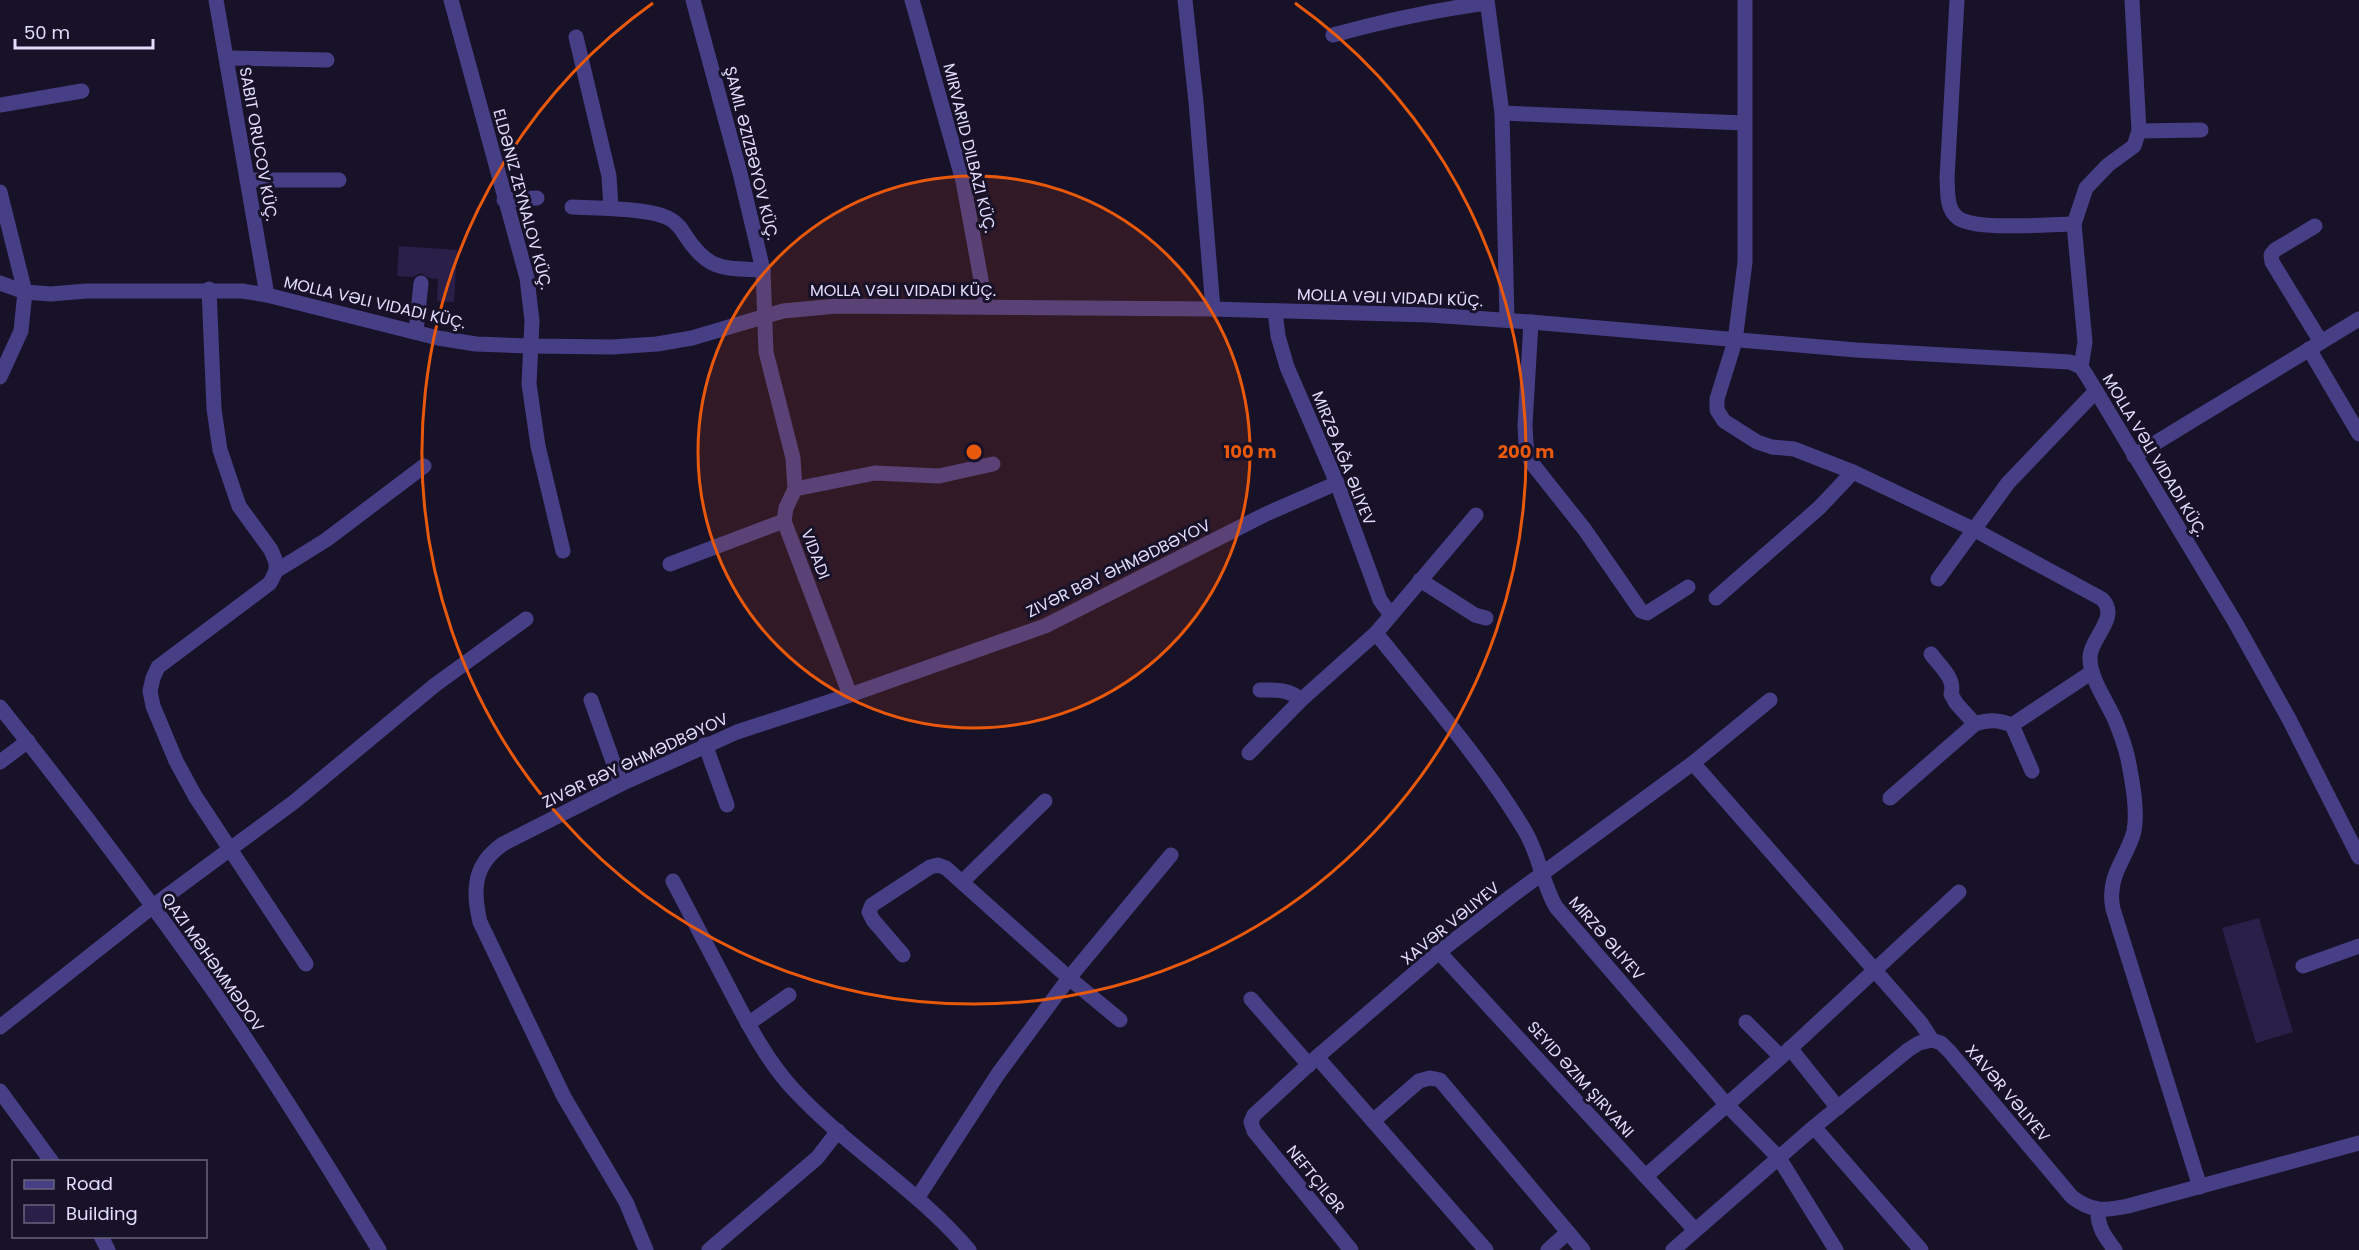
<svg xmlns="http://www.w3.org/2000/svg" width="2359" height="1250" font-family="Poppins,sans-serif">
<rect width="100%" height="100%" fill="#181229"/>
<!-- building -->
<g fill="#2a1f49">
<path d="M399 246 457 250 454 302 437 301 438 279 429 278 421 273 413 277 397 276Z"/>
<path d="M2259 918 2293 1032 2256 1043 2222 928Z"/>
</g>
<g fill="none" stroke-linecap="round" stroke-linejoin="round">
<!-- minor -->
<g stroke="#473f86" stroke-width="15">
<path d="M216 0 267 295"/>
<path d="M451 0 527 278 532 321 529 384 538 446 563 551"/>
<path d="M693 0 740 173 763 270 766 352 793 458 795 489 786 508 784 521 850 695"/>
<path d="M912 0 963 181 986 307"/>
<path d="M1185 0 1196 102 1213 309"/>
<path d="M1487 0 1502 113 1507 320"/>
<path d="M1745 0V262L1735 341 1717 399V410L1724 421 1757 442 1772 447 1794 449 1853 472 1973 529 2102 599C2120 617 2092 636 2090 656 2089 678 2107 701 2115 720 2120 732 2125 746 2128 759 2132 780 2138 810 2134 831 2129 852 2113 870 2112 891 2111 897 2112 904 2113 909L2200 1187"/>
<path d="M1957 0 1947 178C1948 192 1946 209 1958 218 1976 231 2049 224 2074 224"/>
<path d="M1333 35C1384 21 1434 10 1487 3"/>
<path d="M576 37 609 176 611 208"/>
<path d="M226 58 327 60"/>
<path d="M0 105 82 91"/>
<path d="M1502 113 1744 123"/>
<path d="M2139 131 2201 130"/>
<path d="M247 180H339"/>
<path d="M0 192 25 292 21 331 0 377"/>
<path d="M504 200 537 198"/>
<path d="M572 207C596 208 647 208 668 218 677 222 682 230 687 238 710 272 725 268 763 270"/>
<path d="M2315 226 2275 250 2271 255 2272 262 2321 342"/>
<path d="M0 283 25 292 51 294 86 291H242L267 295 438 338 476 344 530 346 612 347 657 344 692 338 783 311 837 306 1213 309 1430 315 1531 322 1856 350 2070 362 2081 367 2087 376 2235 622 2289 719 2359 857"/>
<path d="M209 289 214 409 220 450 239 506 271 550 276 562V571L270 583 158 667 153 678 150 691 153 706 176 761 195 796 306 964"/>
<path d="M1275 311 1278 336 1287 367 1337 483 1380 600 1391 615"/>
<path d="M1531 322 1525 425 1526 444 1531 462 1585 530 1641 611 1647 613 1688 587"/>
<path d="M416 332 421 283"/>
<path d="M2309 349 2359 434"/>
<path d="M2081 367 2085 342 2074 224 2086 188 2108 165 2134 146 2139 131 2132 0"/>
<path d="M2134 456 2359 319"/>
<path d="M795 489 875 473 939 476 993 464"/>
<path d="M670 564 784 521"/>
<path d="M276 571 326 540 424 466"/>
<path d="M1938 579 2008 483 2096 391"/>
<path d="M1420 580 1475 615 1486 618"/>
<path d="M1716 598 1820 507 1853 472"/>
<path d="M1376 633C1426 696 1484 762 1525 831 1539 854 1542 883 1556 907L1726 1104 1779 1158 1836 1250"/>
<path d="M1931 654C1940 666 1956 679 1951 694L1956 703 1975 724"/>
<path d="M1260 690C1276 690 1289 689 1301 700"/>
<path d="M591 700 621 784"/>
<path d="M0 707C73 798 143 891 210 986 270 1072 325 1161 379 1250"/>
<path d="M705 744 727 805"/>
<path d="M1249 753 1301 700 1376 633 1476 515"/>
<path d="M0 762 28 741"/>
<path d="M1693 763 1921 1023 1932 1040 1941 1043 1950 1052 2072 1197C2092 1212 2104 1211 2128 1206L2359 1143"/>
<path d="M2032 771 2012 725 2092 672"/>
<path d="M1890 798 1975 724C1989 719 1998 720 2012 725"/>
<path d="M673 881C691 916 710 951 728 986 747 1022 766 1060 794 1090 848 1148 917 1189 969 1250"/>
<path d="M962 882 1045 801"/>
<path d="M1439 952 1695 1230"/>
<path d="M903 955 873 920 869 912 872 905 930 867 938 865 946 868 1069 978 1120 1020"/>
<path d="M2303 966 2359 946"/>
<path d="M1251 999 1309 1065"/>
<path d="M1746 1022 1781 1057"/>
<path d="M748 1024 789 995"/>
<path d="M0 1027 153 906 294 802 435 685 526 619"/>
<path d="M1790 1048 1838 1108"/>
<path d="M1317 1057 1486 1250"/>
<path d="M0 1091 52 1162"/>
<path d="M1373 1121 1419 1081 1430 1078 1440 1080 1583 1250"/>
<path d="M1814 1127 1921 1250"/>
<path d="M1646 1176 1781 1057 1959 892"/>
<path d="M918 1197 998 1074 1069 978 1171 855"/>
<path d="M2098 1209C2097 1227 2105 1237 2115 1250"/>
<path d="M101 1236 108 1250"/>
<path d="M646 1250 626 1202 564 1097 480 922C472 889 474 864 503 844L621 784 737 732 850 695 1045 626 1266 514 1337 483"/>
<path d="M709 1250 817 1158 838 1131"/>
<path d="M1351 1250 1254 1131 1251 1122 1254 1115 1317 1057 1439 952 1513 895 1693 763 1770 700"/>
<path d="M1548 1250 1568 1232"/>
<path d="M1673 1250 1814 1127 1908 1050 1919 1043 1932 1040"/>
</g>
</g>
<!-- distance rings -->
<circle cx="974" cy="452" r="276" fill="#e8590c" fill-opacity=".12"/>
<g fill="none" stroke="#e8590c" stroke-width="3">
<circle cx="974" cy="452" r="276"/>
<path d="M1295 3A552 552 0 1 1 653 3"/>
</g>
<g text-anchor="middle" stroke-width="6" stroke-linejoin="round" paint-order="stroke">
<!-- street labels -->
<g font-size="16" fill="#e2dcfd" stroke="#181229">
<text transform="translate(259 144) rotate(80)" y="6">SABIT ORUCOV KÜÇ.</text>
<text transform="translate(970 148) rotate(76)" y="6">MIRVARID DILBAZI KÜÇ.</text>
<text transform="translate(752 153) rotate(76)" y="6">ŞAMIL ƏZIZBƏYOV KÜÇ.</text>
<text transform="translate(523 199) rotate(75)" y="6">ELDƏNIZ ZEYNALOV KÜÇ.</text>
<text x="903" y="296">MOLLA VƏLI VIDADI KÜÇ.</text>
<text transform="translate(1390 297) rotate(2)" y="6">MOLLA VƏLI VIDADI KÜÇ.</text>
<text transform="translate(375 302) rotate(13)" y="6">MOLLA VƏLI VIDADI KÜÇ.</text>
<text transform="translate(2155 455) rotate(59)" y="6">MOLLA VƏLI VIDADI KÜÇ.</text>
<text transform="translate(1344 458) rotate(68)" y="6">MIRZƏ AĞA ƏLIYEV</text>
<text transform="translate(816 554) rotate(69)" y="6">VIDADI</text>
<text transform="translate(1118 568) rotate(-26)" y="6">ZIVƏR BƏY ƏHMƏDBƏYOV</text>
<text transform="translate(635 760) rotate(-25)" y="6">ZIVƏR BƏY ƏHMƏDBƏYOV</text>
<text transform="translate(1450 923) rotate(-39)" y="6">XAVƏR VƏLIYEV</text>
<text transform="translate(1607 938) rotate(49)" y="6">MIRZƏ ƏLIYEV</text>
<text transform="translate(213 962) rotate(55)" y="6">QAZI MƏHƏMMƏDOV</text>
<text transform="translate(1581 1079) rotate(48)" y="6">SEYID ƏZIM ŞIRVANI</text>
<text transform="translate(2008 1093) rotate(50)" y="6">XAVƏR VƏLIYEV</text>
<text transform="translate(1316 1179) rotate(51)" y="6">NEFTÇILƏR</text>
</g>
</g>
<circle cx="974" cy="452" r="9" fill="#e8590c" stroke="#181229" stroke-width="3"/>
<g font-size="18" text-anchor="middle" font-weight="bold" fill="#e8590c" stroke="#181229" stroke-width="6" stroke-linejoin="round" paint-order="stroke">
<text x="1250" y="458">100 m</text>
<text x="1526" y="458">200 m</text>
</g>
<!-- legend -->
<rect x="12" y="1160" width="195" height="78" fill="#181229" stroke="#69637e" stroke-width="1.5"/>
<rect x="24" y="1180" width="30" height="9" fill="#473f86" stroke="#69637e" stroke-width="1.5"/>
<text x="66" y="1190" font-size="18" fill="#e2dcfd">Road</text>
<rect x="24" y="1205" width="30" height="18" fill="#2a1f49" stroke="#69637e" stroke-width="1.5"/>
<text x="66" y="1220" font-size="18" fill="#e2dcfd">Building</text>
<!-- scale -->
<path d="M15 39v9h138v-9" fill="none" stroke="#e2dcfd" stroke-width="3"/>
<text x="24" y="39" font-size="18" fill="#e2dcfd" stroke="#181229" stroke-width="4.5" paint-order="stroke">50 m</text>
</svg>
